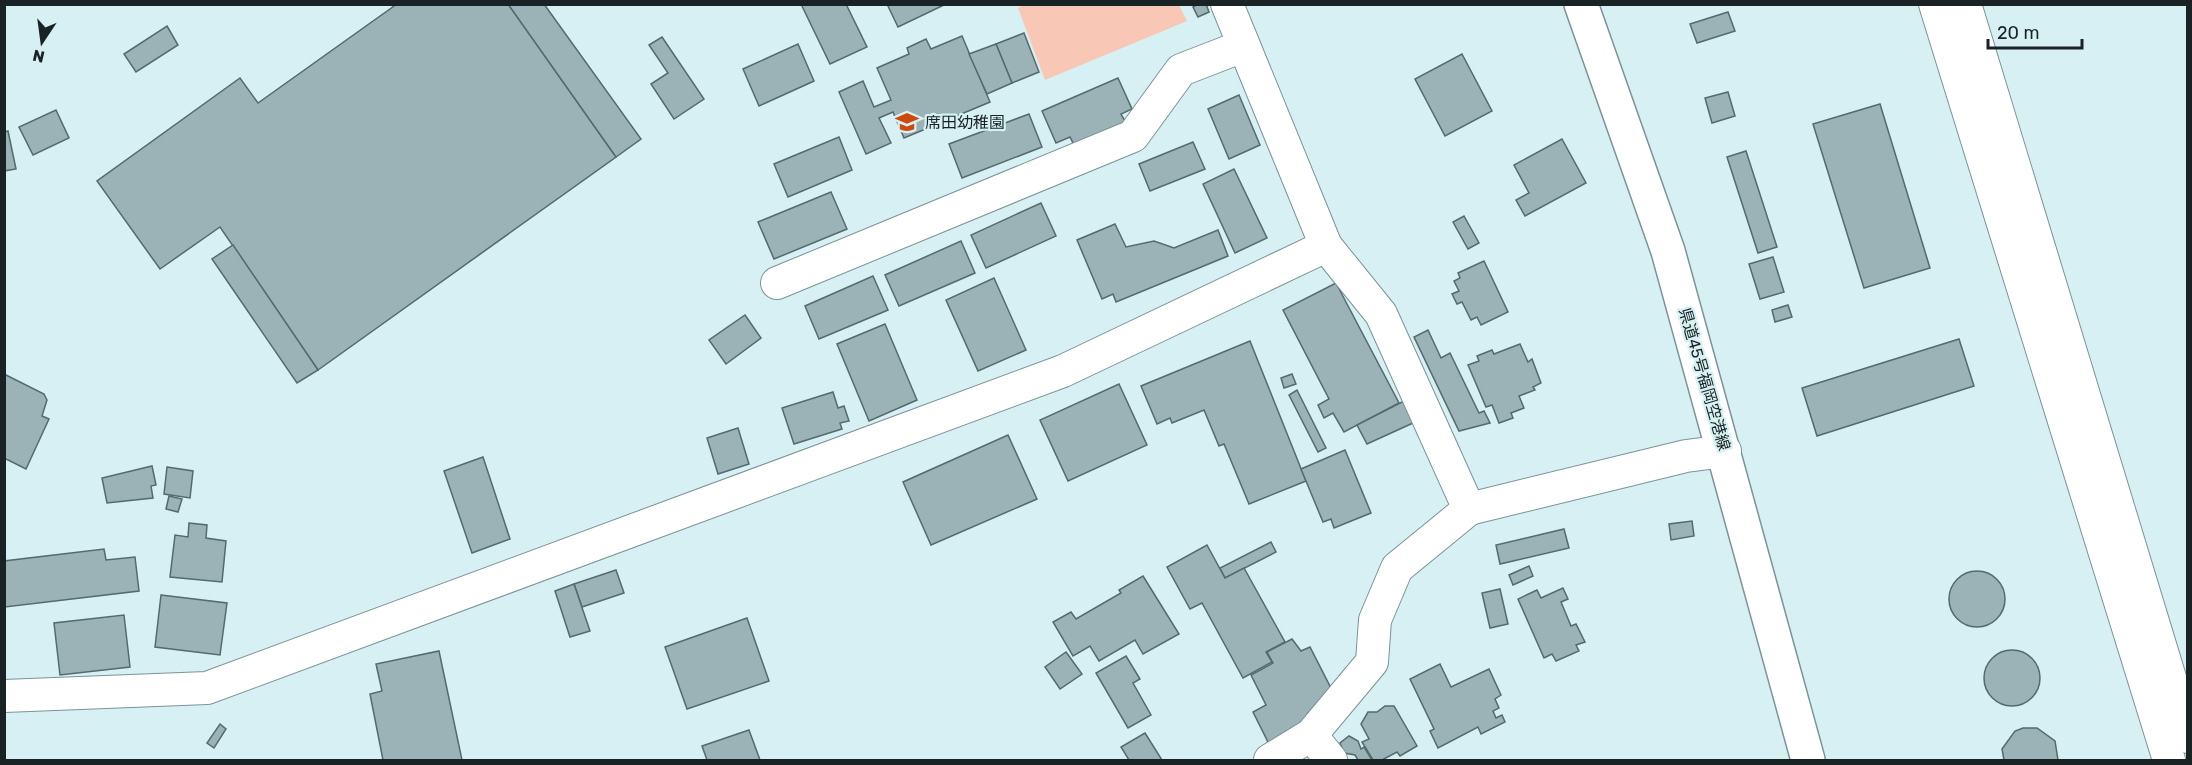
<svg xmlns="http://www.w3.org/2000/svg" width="2192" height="765" font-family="Rubik,'Noto Sans JP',sans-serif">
<rect width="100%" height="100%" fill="#d7f0f3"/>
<!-- green -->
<path fill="#f9c7b6" d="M1025 4 1179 5 1187 21 1045 80 1018 8Z"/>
<!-- building -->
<g fill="#9bb3b6" stroke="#546a6d" stroke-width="1.5">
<path d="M397 4H508L616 157 318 370 220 227 160 269 97 181 240 78 258 103Z"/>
<path d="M508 4H544L641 139 616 157Z"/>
<path d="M801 4H846L867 47 830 64Z"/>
<path d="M887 4H946L898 27Z"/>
<path d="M1198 4H1206L1209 12 1198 17 1193 7Z"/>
<path d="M1728 12 1735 31 1697 43 1690 24Z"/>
<path d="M167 26 178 45 136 72 124 54Z"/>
<path d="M1024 33 1039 72 1012 83 996 44Z"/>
<path d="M962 36 990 102 904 138 893 112 879 118 891 143 866 154 839 92 863 81 874 107 891 100 877 68 909 54 907 48 926 39 931 49Z"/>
<path d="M662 37 704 99 674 119 651 84 668 73 649 45Z"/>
<path d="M798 44 814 81 759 106 743 69Z"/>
<path d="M996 44 1012 83 987 94 969 54Z"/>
<path d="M1462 54 1492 111 1445 136 1415 79Z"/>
<path d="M1118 78 1132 109 1121 114 1126 123 1074 145 1070 137 1056 143 1042 111Z"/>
<path d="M1728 92 1735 116 1712 123 1705 98Z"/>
<path d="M1239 95 1260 145 1229 159 1208 109Z"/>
<path d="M1880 104 1930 268 1864 288 1813 124Z"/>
<path d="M56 110 69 138 33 155 19 127Z"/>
<path d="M1029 114 1042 147 962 178 949 144Z"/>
<path d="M8 131 16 169 4 171V132Z"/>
<path d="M839 137 852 170 788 197 774 164Z"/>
<path d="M1562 139 1586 183 1525 216 1516 200 1529 193 1514 165Z"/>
<path d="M1193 142 1205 169 1150 191 1139 164Z"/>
<path d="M1746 151 1777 247 1758 253 1727 157Z"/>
<path d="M1234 169 1267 238 1235 253 1203 184Z"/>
<path d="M831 192 847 229 774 259 758 222Z"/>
<path d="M1041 203 1056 236 986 268 971 235Z"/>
<path d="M1464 216 1479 243 1468 249 1453 222Z"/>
<path d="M1115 224 1126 247 1154 241 1174 248 1218 230 1228 256 1116 302 1113 294 1102 299 1077 240Z"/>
<path d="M961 241 975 273 899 306 885 275Z"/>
<path d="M233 245 318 370 297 383 212 259Z"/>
<path d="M1773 257 1784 292 1760 299 1749 264Z"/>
<path d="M1484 261 1508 312 1481 325 1477 317 1471 320 1462 302 1457 304 1452 294 1459 291 1454 281 1460 278 1458 273Z"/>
<path d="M873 276 888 310 819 339 805 306Z"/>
<path d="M994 278 1026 350 978 371 946 300Z"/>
<path d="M1336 283 1399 403 1344 432 1333 413 1324 418 1318 405 1329 399 1283 310Z"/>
<path d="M1788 305 1792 317 1775 322 1772 310Z"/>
<path d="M745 315 761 338 726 364 709 340Z"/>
<path d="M885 324 917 400 869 421 837 344Z"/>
<path d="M1428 330 1441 358 1450 353 1479 413 1484 411 1490 423 1459 431 1414 337Z"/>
<path d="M1959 339 1974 386 1817 436 1802 388Z"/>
<path d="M1250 341 1306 481 1249 504 1224 444 1219 446 1204 410 1172 423 1170 418 1157 424 1141 386Z"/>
<path d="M1520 344 1528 362 1532 359 1541 383 1533 387 1535 390 1519 396 1524 408 1511 413 1513 418 1499 423 1492 405 1486 407 1468 365 1479 361 1477 356 1492 350 1494 354Z"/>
<path d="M4 374 44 394 47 400 42 416 49 419 26 469 4 458Z"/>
<path d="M1292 374 1296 384 1284 388 1281 378Z"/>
<path d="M1119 384 1147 445 1068 481 1040 420Z"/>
<path d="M1297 390 1326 448 1318 452 1289 395Z"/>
<path d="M833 392 838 408 844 406 849 421 840 423 842 429 794 444 782 408Z"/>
<path d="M1404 401 1413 423 1367 444 1357 425Z"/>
<path d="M738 428 749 464 718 474 707 438Z"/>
<path d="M1008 435 1037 499 931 545 903 482Z"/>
<path d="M1345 450 1371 513 1334 528 1331 519 1323 522 1301 469Z"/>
<path d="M483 457 510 539 472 553 444 471Z"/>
<path d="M152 466 156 485 151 486 153 498 107 503 102 478Z"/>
<path d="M167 467 193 471 190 498 164 494Z"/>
<path d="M169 496 182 499 178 512 166 509Z"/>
<path d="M1692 521 1694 536 1671 540 1669 524Z"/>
<path d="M189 523 207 525 206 538 226 541 222 582 170 577 175 535 188 537Z"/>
<path d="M1564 529 1569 548 1500 564 1496 545Z"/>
<path d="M1271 542 1276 552 1225 578 1220 568Z"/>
<path d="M1207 545 1225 578 1244 568 1285 642 1266 652 1272 662 1243 678 1202 603 1190 609 1167 567Z"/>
<path d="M104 549 106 560 135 557 139 591 5 607 4 561Z"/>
<path d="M1529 566 1533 576 1513 585 1509 575Z"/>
<path d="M616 570 624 593 582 607 574 584Z"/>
<circle cx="1977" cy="599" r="28"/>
<path d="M1143 576 1179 634 1143 654 1135 640 1099 661 1090 646 1073 656 1053 622 1071 612 1076 619 1121 593 1119 590Z"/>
<path d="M574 584 590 631 570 637 555 591Z"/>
<path d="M1563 588 1568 599 1561 602 1571 626 1576 624 1585 642 1576 645 1579 651 1556 661 1552 654 1544 658 1518 599 1537 590 1541 598Z"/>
<path d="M1500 589 1508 624 1490 628 1482 593Z"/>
<path d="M161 595 227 603 220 655 155 647Z"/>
<path d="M124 615 130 667 60 675 54 623Z"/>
<path d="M747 618 769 681 687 709 665 647Z"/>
<path d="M1292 639 1301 651 1310 647 1336 698 1308 713 1313 724 1270 746 1253 712 1266 705 1251 675 1273 663 1267 652Z"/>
<circle cx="2012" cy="678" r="28"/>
<path d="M439 651 462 760H383L370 694 382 691 376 664Z"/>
<path d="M1066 652 1082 674 1060 689 1045 667Z"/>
<path d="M1126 656 1140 679 1133 683 1151 715 1128 728 1096 673Z"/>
<path d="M1440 664 1451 687 1489 669 1501 695 1495 699 1499 708 1493 711 1496 718 1502 715 1505 722 1481 734 1478 727 1438 748 1430 731 1434 729 1410 679Z"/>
<path d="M1385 706H1394L1417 746 1400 756 1397 752 1382 760H1373L1362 742 1369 739 1361 724 1368 712H1377Z"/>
<path d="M220 724 226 729 214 748 207 743Z"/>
<path d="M2023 728H2037L2055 741 2058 760H2004L2002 749 2015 731Z"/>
<path d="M749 730 760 760H707L702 746Z"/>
<path d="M1145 733 1162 760H1129L1121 747Z"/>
<path d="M1349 736 1358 741 1361 749 1364 747 1372 760H1358L1355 755 1344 753 1340 743Z"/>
</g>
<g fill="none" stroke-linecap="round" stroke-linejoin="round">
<!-- minor casing -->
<g stroke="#7c9396" stroke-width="34">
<g id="minor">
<path d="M1227 4 1326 246 1381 314 1469 509 1686 456 1725 451"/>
<path d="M1935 4 2169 760"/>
<path d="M1965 4 2188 737"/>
<path d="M777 283 1133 136 1181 70 1243 46"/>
<path d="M4 696 207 688 1063 371 1326 246"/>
<path d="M1311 735 1331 760"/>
<path d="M1270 760 1311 735 1372 662 1375 620 1397 568 1469 509"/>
</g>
</g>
<!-- major casing -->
<g stroke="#7c9396" stroke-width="36">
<path id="major" d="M1581 4 1668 251 1808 760"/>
</g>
<!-- minor -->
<use href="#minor" stroke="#fff" stroke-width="32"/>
<!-- major -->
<use href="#major" stroke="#fff" stroke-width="33"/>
</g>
<!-- icons -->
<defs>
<g id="school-bare" transform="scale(1.8)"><path d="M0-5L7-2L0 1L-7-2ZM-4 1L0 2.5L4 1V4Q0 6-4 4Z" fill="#cf490c" stroke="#d7f0f3" stroke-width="2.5" paint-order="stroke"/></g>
</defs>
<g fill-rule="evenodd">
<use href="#school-bare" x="907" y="122"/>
</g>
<g text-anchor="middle" stroke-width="4.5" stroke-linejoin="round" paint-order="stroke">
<!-- poi labels -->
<g font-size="16" fill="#192324" stroke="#d7f0f3" text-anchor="start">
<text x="925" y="128">席田幼稚園</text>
</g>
<!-- street labels -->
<g font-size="16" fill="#192324" stroke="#d7f0f3">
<text transform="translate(1705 379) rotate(74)" y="6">県道45号福岡空港線</text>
</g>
</g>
<!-- border -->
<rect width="2192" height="765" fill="none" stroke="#192324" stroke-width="12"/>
<!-- north arrow -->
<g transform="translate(42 42) rotate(193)" stroke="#d7f0f3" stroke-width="4.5" paint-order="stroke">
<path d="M0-4.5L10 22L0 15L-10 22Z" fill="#192324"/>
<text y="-9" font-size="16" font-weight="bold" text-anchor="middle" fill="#192324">N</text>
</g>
<!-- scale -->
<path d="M1988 39v9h94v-9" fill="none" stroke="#192324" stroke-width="3"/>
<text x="1997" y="39" font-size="18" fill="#192324" stroke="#d7f0f3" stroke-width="4.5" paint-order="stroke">20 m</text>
</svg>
